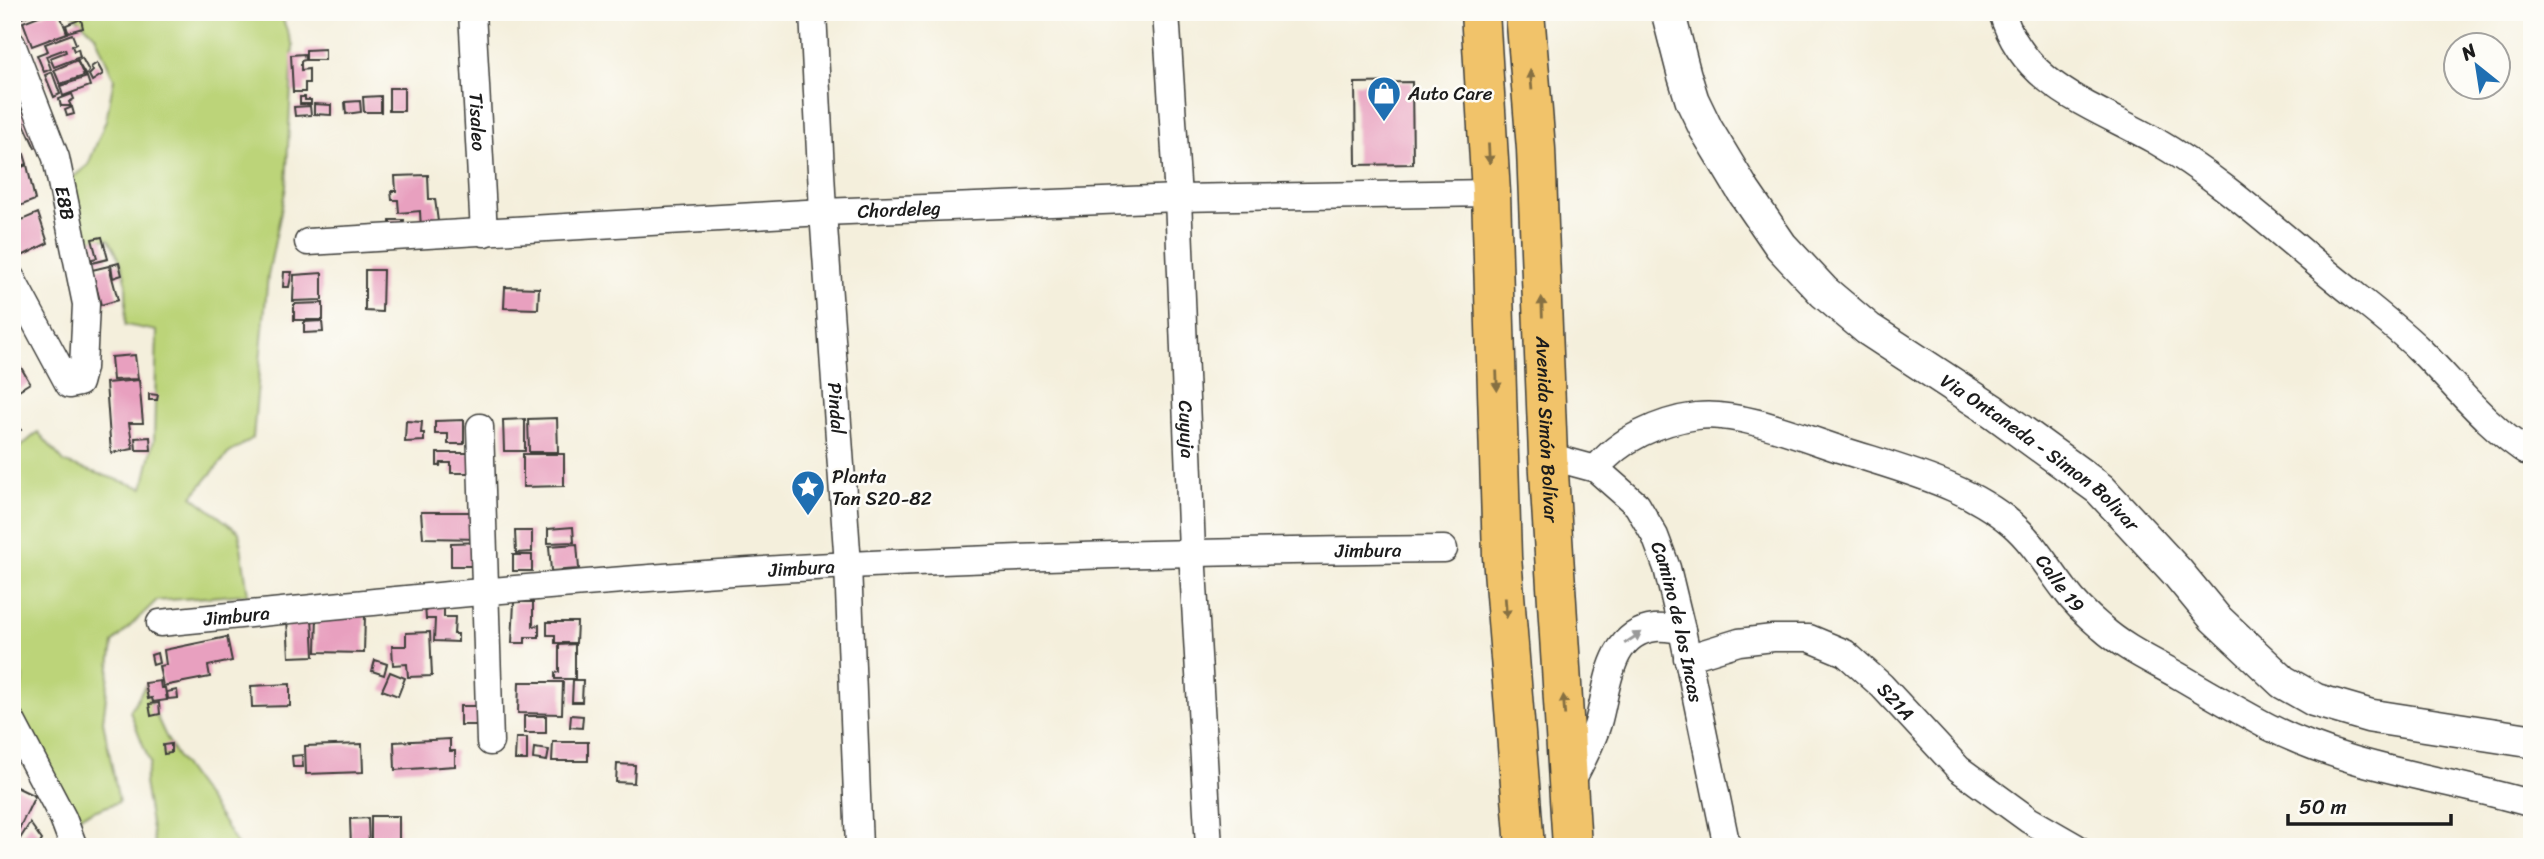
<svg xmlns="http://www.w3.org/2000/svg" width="2544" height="859" font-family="Sriracha,sans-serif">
<rect width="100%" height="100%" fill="#fdfcf7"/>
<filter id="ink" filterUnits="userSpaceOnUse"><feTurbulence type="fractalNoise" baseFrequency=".0143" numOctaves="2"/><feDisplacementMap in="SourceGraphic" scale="14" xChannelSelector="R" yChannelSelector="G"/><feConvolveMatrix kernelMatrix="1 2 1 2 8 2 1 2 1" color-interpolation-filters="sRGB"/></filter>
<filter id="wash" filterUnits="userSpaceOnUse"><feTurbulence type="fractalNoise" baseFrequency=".00686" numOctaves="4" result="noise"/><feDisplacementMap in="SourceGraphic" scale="28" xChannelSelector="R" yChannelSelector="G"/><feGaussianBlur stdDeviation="1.57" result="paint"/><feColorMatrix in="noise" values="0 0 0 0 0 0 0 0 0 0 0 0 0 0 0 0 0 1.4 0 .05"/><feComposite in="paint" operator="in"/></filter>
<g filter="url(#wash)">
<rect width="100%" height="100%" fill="#f4efdc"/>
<!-- green -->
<g fill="#bcd479" stroke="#6c784a" stroke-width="2">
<path d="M71 12H280L293 46 286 187 268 275 253 438 228 454 192 496 239 532 248 594 156 601 113 643 103 721 119 802 66 821 12 710 24 678 12 665V454L38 432 65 463 143 488 154 440 157 331 125 325C127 283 130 276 109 239H77L66 183 88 165 106 120 114 79 95 35Z"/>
<path d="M145 686C154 710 163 734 177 756 197 787 221 814 238 847H155L144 783 150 763 130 711Z"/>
</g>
<g id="blocks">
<!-- building -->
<g fill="#e8a0bf">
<path d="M20 12H37L22 18Z"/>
<path d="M49 12H59L67 33 32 46 23 22Z"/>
<path d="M81 19 83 28 68 32 66 25Z"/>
<path d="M72 34 76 44 72 46 74 51 78 49 80 57 54 67 50 58 66 52 65 49 46 56 51 69 44 72 37 55 48 51 45 44Z"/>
<path d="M325 49V60H306V50Z"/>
<path d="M304 54 305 60 301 61V70L309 69V83H305V92H293L291 55Z"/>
<path d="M82 58 89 71 86 76 77 61Z"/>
<path d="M77 60 84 76 60 84 54 70Z"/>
<path d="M97 63 103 74 92 81 89 75 93 71 91 67Z"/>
<path d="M12 72 28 106 12 115Z"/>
<path d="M52 72 60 94 54 97 45 75Z"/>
<path d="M87 77 90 86 63 96 60 86Z"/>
<path d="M1412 82 1413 164 1356 165 1355 83Z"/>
<rect x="389" y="88" width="15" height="23"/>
<path d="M72 94 74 99 69 102 71 106H61L59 99Z"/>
<path d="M381 96V112H364L363 97Z"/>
<path d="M300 97H305V100H311V104H300Z"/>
<path d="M360 101 361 112 346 114 345 102Z"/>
<path d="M37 104 53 140 35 148 19 113Z"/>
<path d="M314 104 331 105V115L314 114Z"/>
<path d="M310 106 311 115 295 116 294 107Z"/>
<path d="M72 107 74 114 67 116 65 110Z"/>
<path d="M17 138 21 153 12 156V140Z"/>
<path d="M24 154 27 164 13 169V158Z"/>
<path d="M27 165 35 200 12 209V169L14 172V170Z"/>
<path d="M428 175 429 199H435L439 229H421L420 211 399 213 398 200H392L391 191H396L395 176Z"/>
<path d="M38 213 48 243 22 256 12 224Z"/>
<path d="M390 220H404L403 237H390Z"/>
<path d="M102 237 108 259 92 263V259L97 258 92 239Z"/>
<path d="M119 263 122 275 113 278 111 265Z"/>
<path d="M109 266 118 300 101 305 92 270Z"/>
<path d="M365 270H383L382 312 365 311Z"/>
<path d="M284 272H292L289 287H283Z"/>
<path d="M322 273V300L293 301 294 275Z"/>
<path d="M505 287 539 288 538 309 504 308Z"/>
<path d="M323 303V320H294V304Z"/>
<path d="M322 321 323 332 304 333V322Z"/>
<path d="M12 352 30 383 14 393 12 391Z"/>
<path d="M135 355 138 379 113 380 111 357Z"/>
<path d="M139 380 143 423H129L133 449 111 453 106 383Z"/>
<path d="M149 394 158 395 157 400H149Z"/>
<path d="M557 418 558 452H529L528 419Z"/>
<path d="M525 419V451H504L503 420Z"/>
<path d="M464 420V444H448V434H435V421Z"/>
<path d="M406 421 422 422 421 433H424V441L405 442Z"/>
<path d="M16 422 21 430 12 435V424Z"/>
<path d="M150 437 151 450H136L135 438Z"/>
<path d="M437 453H474V473H451V463H441L440 466H437Z"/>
<path d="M523 454H564V486L523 487Z"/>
<path d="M421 512H479L482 539 423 538Z"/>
<path d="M573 527 574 542 548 543V529Z"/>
<path d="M515 531H532V552L516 553Z"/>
<path d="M482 542 483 566H451V543Z"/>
<path d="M577 544 579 569 551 571 549 546Z"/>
<rect x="513" y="555" width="19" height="16"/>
<path d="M514 602H533V626L539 625V637H525V643H512Z"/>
<path d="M425 606 444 607V617H455L454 634H458V642L434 641 435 619H426Z"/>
<path d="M317 614 365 615 364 653 316 652Z"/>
<path d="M312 617 314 656 289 657 287 618Z"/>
<path d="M547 622H577L576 643H555V635H547Z"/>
<path d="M430 632 432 676 408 677 407 664 393 665 392 646H406V633Z"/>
<path d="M227 637 232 661 208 666 210 677 163 686 159 666 166 665 164 650Z"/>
<path d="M575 644V679H555V673L559 672V645Z"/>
<path d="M157 653 159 663 153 665 151 655Z"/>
<path d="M375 660 387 664 384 675 372 671Z"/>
<path d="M390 672 405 678 398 696 382 690Z"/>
<path d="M573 680H583L582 702H572Z"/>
<path d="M160 681 161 688H165L167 700 153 702 152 698 148 699 145 683Z"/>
<path d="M519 682H563L562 714 518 713Z"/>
<path d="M290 684V706L252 707 251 686Z"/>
<path d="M177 690 178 698 168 699 167 692Z"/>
<path d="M159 703 160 714 151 716 149 704Z"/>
<path d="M460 706H488L487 725H460Z"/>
<path d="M571 715 583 716 582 728 570 727Z"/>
<rect x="524" y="716" width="22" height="17"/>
<path d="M516 738H527V760H515Z"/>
<path d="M450 739V751H455V766L395 770 394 742Z"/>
<path d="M553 742H588V761H552Z"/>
<path d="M171 744V753L164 754 163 745Z"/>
<path d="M362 744 363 772 306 774 305 746Z"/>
<path d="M534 748 549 750 547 761 533 759Z"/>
<path d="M302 755 303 767H293L292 756Z"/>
<path d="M617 764 635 765 634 783 616 782Z"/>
<path d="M12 785 35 796 19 829 12 825Z"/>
<rect x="371" y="816" width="28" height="31"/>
<path d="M368 818 369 847H351L350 819Z"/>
<path d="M30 823 42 840 38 847H20L16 845Z"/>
</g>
</g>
</g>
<g filter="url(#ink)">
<use href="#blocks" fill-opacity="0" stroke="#3c3c39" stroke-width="2"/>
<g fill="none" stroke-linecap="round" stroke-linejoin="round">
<!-- minor casing -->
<g stroke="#3c3c39" stroke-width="29">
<g id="minor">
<path id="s1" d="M472 12 484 233"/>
<path id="s2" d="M813 12 823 212 848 565 859 847"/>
<path id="s3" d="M1166 12 1178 198 1192 551 1209 847"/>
<path d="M2002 12C2023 86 2094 106 2154 140 2215 175 2269 224 2323 269 2355 296 2390 321 2420 350 2456 386 2488 428 2532 455"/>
<path id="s4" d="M12 44 56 158 86 304 83 368 79 383 69 385 12 279"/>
<path id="s5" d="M308 242 823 212 1178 198 1491 193"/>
<path d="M480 427 490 742"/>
<path id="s6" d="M1548 456 1596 469 1637 505 1655 536 1667 568 1682 630 1727 847"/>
<path id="s7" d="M1596 469C1619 439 1660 421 1697 416 1739 411 1802 437 1842 450 1879 462 1917 472 1953 488 1972 496 1996 510 2012 524 2033 542 2048 568 2065 590 2075 604 2089 617 2102 628 2124 648 2153 661 2179 676 2208 693 2237 710 2267 726 2353 770 2441 777 2532 804"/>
<path id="s8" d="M160 623C389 600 619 577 850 565 1048 555 1246 551 1444 549"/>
<path id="s9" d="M1687 658 1739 642 1773 638H1809L1845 653 1882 686 1959 769 2029 820 2076 847"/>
<path d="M12 721 63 818 74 847"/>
<path d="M1571 783C1580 764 1592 744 1598 723 1608 689 1608 633 1655 628 1663 627 1673 629 1682 630"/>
</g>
</g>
<!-- tertiary casing -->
<g stroke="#3c3c39" stroke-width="36">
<g id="tertiary">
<path id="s10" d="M1668 12 1684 74 1692 100 1706 129 1744 192 1781 246 1824 292 1868 329 1993 411 2100 489 2177 572 2215 618 2283 682 2315 700 2370 716 2532 741"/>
</g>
</g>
<!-- trunk casing -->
<g stroke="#3c3c39" stroke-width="41">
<g id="trunk">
<path d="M1480 12 1491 193 1502 557 1525 847"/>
<path id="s11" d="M1525 12 1536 149 1548 456 1572 847"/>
</g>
</g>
<!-- minor -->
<use href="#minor" stroke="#fff" stroke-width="26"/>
<!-- tertiary -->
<use href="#tertiary" stroke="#fff" stroke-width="33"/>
<!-- trunk -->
<use href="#trunk" stroke="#f1c36a" stroke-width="38"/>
</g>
<!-- one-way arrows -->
<defs><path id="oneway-solid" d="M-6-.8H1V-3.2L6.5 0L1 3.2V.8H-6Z" transform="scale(1.75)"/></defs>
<g fill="#867043">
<use href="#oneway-solid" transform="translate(1531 80) rotate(-95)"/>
<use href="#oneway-solid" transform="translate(1489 154) rotate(87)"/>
<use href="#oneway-solid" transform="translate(1542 307) rotate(-92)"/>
<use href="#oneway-solid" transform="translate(1497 381) rotate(88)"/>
<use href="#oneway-solid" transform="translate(1506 608) rotate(86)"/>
<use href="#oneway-solid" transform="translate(1564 705) rotate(-94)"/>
</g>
<use fill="#999" href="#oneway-solid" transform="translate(1633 638) rotate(-33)"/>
</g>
<!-- icons -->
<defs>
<g id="shop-pin" transform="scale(1.75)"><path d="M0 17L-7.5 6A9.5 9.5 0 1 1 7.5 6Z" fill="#1f6fb2" stroke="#fdfcf7"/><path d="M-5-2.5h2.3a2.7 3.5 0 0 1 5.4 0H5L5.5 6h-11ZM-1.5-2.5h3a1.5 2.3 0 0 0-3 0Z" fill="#fff"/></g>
<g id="sight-pin" transform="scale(1.75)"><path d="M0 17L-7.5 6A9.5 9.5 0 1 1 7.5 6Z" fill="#1f6fb2" stroke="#fdfcf7"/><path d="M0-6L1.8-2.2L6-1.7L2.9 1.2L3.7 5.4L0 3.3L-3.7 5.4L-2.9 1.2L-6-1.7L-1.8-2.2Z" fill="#fff"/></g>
</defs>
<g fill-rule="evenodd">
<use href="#shop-pin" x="1384" y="93"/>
<use href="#sight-pin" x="808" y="487"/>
</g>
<g text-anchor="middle" stroke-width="5" stroke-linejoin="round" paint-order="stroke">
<!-- poi labels -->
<g font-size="19" fill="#1c1c1c" stroke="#fdfcf7" text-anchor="start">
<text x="1408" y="100">Auto Care</text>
<text x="832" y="483">Planta<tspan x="832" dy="22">Tan S20-82</tspan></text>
</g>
<!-- street labels -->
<g font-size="19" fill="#1c1c1c" stroke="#fdfcf7">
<text dy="7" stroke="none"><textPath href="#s1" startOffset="110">Tisaleo</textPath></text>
<text dy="7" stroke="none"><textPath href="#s4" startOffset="168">E8B</textPath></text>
<text dy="7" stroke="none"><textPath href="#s5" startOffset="592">Chordeleg</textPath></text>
<text dy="7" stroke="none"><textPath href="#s2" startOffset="397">Pindal</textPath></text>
<text dy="7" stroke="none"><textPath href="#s3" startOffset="418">Cuyuja</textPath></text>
<text dy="7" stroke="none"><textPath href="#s11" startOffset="418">Avenida Simón Bolívar</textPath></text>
<text dy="7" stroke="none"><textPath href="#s10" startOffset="595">Via Ontaneda - Simon Bolivar</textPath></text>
<text dy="7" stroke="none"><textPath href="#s8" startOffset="1211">Jimbura</textPath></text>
<text dy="7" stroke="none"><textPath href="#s8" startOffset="644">Jimbura</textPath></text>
<text dy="7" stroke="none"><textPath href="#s7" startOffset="530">Calle 19</textPath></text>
<text dy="7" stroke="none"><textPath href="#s8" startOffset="77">Jimbura</textPath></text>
<text dy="7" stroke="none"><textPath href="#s6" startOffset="229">Camino de los Incas</textPath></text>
<text dy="7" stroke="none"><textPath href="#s9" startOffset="234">S21A</textPath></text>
</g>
</g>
<!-- margin -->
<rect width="2544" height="859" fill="none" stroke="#fdfcf7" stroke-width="42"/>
<!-- north arrow -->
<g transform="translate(2477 66) rotate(330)"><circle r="33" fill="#fdfcf7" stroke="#a3a29f" stroke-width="2"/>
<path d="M0-5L12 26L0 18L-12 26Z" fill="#1f6fb2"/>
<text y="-10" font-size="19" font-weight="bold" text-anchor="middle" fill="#1c1c1c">N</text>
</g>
<!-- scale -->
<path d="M2288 814v10h163v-10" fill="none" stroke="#1c1c1c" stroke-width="3.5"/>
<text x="2299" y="814" font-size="21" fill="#1c1c1c" stroke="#fdfcf7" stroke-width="5" paint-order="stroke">50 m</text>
</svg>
